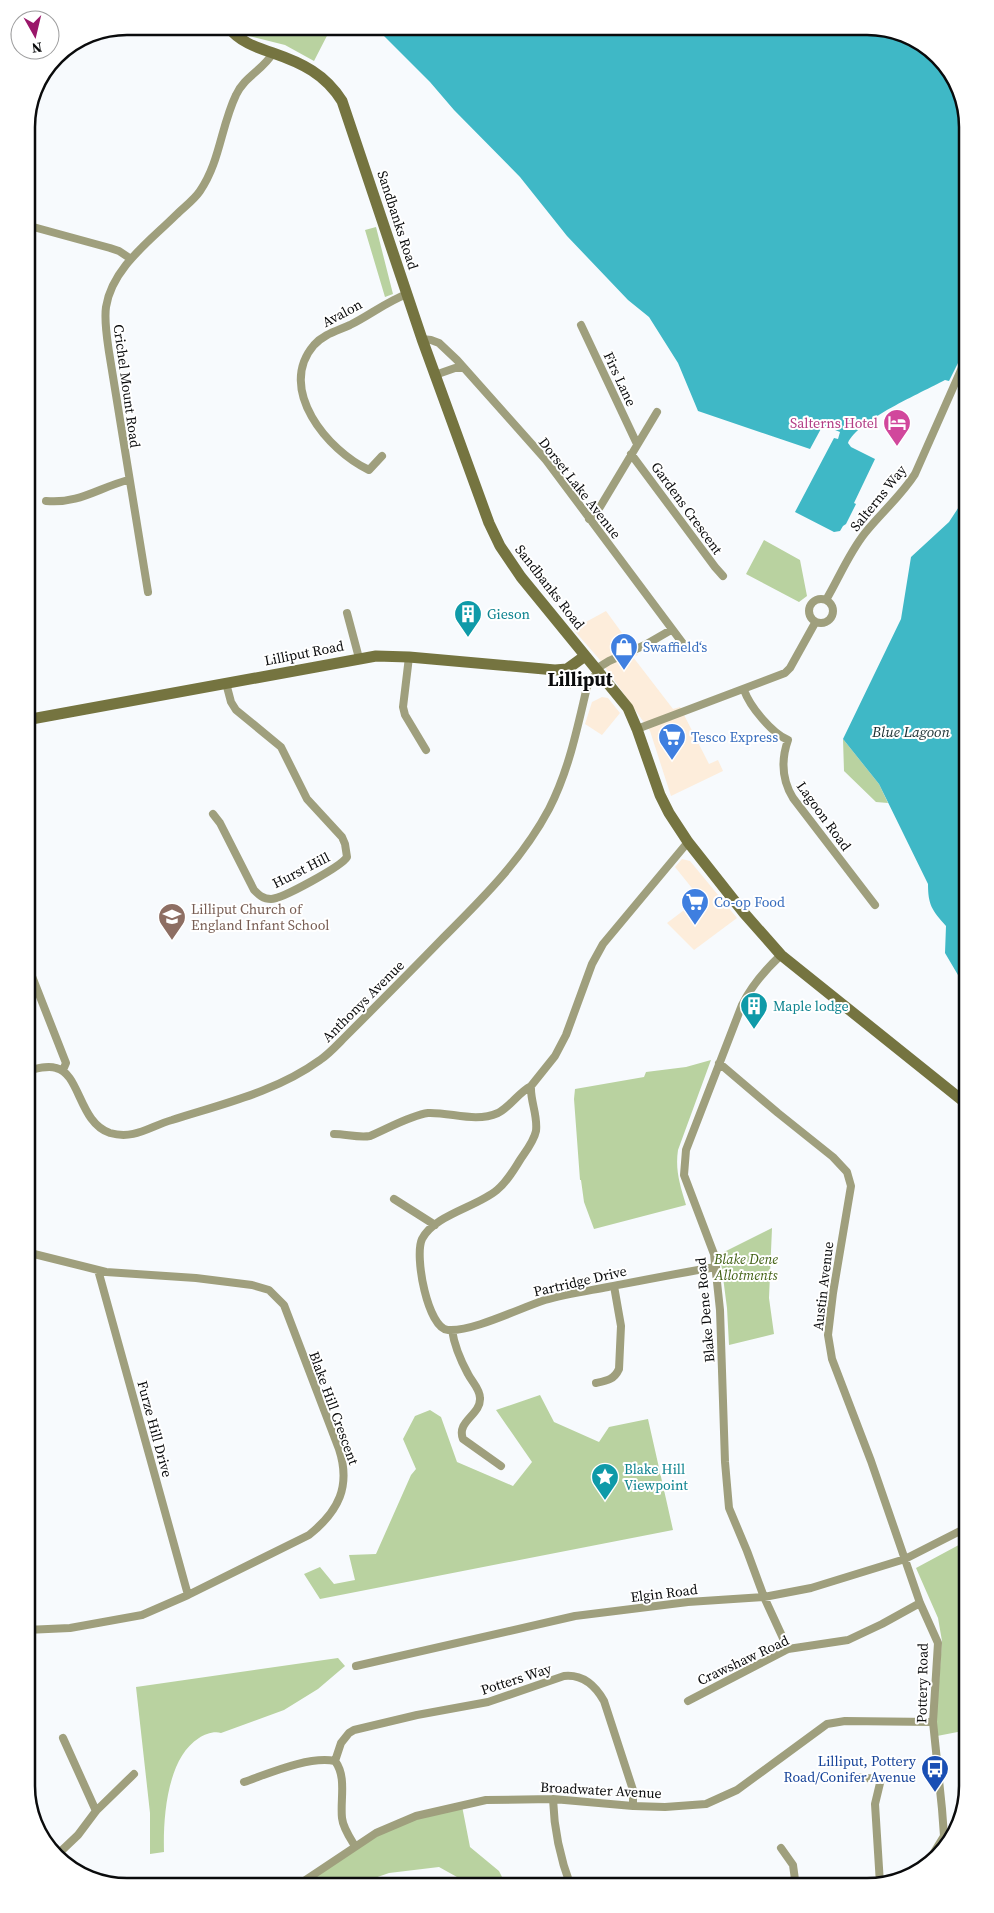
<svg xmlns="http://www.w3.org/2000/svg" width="994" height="1913" font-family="'Source Serif 4',serif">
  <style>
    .commercial { fill: #fdeddb }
    .green { fill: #b9d2a0 }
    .water { fill: #3fb8c6 }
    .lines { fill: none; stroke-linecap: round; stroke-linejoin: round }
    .street { stroke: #9f9f7d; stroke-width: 8 }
    .secondary { stroke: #757440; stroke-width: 11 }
    .labels { text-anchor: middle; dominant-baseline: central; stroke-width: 4; stroke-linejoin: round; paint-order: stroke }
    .street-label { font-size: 14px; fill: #0a0b0c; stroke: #fff }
    .hotel-label { font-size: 14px; fill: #b23c85; stroke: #fff; text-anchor: end }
    .culture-label { font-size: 14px; fill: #0d838f; stroke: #fff; text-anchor: start }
    .shop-label { font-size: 14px; fill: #366cbe; stroke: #fff; text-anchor: start }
    .education-label { font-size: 14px; fill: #785e54; stroke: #fff; text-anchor: start }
    .park-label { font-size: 14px; font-style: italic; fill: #3f5f11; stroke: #fff }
    .transit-label { font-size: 14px; fill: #164399; stroke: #fff; text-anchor: end }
    .water-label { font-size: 15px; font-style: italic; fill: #1a2f32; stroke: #fff }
    .district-label { font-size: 19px; font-weight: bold; fill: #0a0b0c; stroke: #fff }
    .rim { fill: none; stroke: #0a0b0c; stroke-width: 2.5 }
  </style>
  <rect width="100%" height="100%" fill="#f7fafd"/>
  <path class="commercial" d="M606,611L638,655L633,657L673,709L680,707L709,764L718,760L723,771L671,796L650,731L600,660L573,629Z
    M602,697L608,698L620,713L602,735L585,724L592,702Z
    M682,859L690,861L737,918L694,950L667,923L700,898L675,867Z"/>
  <path class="green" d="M237,26H332L314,61L285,45L249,36Z
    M376,227L393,294L385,297L365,230Z
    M764,540L800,560L807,596L799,602L746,574Z
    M843,739L879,784L888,803L876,802L844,771Z
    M711,1060L678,1150C675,1170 680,1185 686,1205L594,1229L584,1202L581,1180H580L574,1099L575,1089L644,1077L646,1072L686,1067Z
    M772,1228L769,1298L774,1334L729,1345L727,1308L720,1254Z
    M540,1395L554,1422L599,1442L609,1427L648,1419L673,1530L320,1599L304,1574L320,1567L334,1584L355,1580L349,1555L376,1554L411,1475L416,1469L403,1439L415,1416L430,1410L441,1417L457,1462L513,1486L532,1462L496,1410Z
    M968,1540V1730L937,1736L936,1722L942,1641L938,1618L916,1568Z
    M338,1658L345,1666L318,1689L284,1710L221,1733C214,1731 205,1734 199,1738C167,1758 163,1817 164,1852L150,1854V1813L136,1687Z
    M462,1806L470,1847L499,1871L507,1887H475L439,1867L389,1873L349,1887H295L355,1846L416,1816Z"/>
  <path class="water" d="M374,26H873L923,43L960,88L968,127V343L949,381L945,380C921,393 858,420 848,443L851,447L875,459L854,503L856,504L846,524L843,526L840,531L834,532L795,512L834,438L838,439L840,432L823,425L810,449L698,411L678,363L649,317L628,300L567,236L520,177L454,110L430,82Z
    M968,493V992L945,953L946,926C932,910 928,905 928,884L879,784L843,739L901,619L911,557L949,522Z"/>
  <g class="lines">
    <path class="street" d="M26,225L110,248L119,251L131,259
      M581,325L637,444
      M422,339L431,340L439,343L457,360L546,460L687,649
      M435,375L455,368H462
      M631,454L715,567L723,576
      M382,456L369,470C328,451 276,389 314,345C324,334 337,331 350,325C370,315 386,302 407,294
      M46,501C79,504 98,488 128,480
      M589,519L600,507L657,412
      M148,592L109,352C107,338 104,321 106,307C112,268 150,241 176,215C184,207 194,200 200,191C220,162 221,126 236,95C244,77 263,70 273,53
      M809 611a12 12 0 1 1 24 0a12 12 0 1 1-24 0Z
      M826,600C839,578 849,553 865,533C881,513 901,496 915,474L968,354
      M347,613L359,658
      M409,657L403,707L405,715L426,750
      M596,669L609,661L645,645L671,630
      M744,690C750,707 772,733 788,740C781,760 782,780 793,798L875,905
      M637,729L785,673L790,668L815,623
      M213,814L220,823L254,890C259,895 263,899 271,899C282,899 342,866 347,857L345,844L342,837L307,799L281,747L236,710L231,702L226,683
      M688,842L603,944L592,964L566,1035L555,1056L531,1086C530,1101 538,1115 536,1131C534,1141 526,1151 520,1160C513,1171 507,1182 497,1190C477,1207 434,1215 422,1239C414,1256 428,1329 448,1330C472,1332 520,1308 545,1300C566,1294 587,1291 608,1287C644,1280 679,1273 716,1267
      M781,955C765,970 752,985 742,1005L686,1150L684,1175L714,1254L720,1310L725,1462L729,1508L747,1551L764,1597L788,1649
      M26,961L66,1063L63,1070
      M719,1063L778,1113L833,1157L847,1172L851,1186L833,1293L828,1335L832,1359L871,1461L920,1603L938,1643L933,1722L942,1809L944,1836L930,1859
      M26,1071C36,1069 47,1065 56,1068C80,1073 79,1123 110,1133C135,1140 150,1126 172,1120C222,1104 276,1092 320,1060C329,1054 337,1045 345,1037C377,1005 409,973 441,940C481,900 522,860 549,809C569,770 577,729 587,687L590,680L598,673
      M334,1134C346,1134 358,1138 370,1136C387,1129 411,1115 428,1113C451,1112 475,1123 498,1113C510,1107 518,1093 531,1086
      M394,1199L435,1225
      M98,1270L188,1595
      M452,1330C454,1344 461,1361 468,1374C472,1382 480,1389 480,1398C481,1415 456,1421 463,1439L501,1466
      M596,1383C606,1381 614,1380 619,1369L621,1326L614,1286
      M26,1610L33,1629
      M26,1630L70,1628L142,1615L188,1595L309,1535C339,1511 351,1486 339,1449L284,1305L269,1290L252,1285L196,1278L106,1272L26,1252
      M356,1666L575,1616L688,1602L764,1597L811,1588L905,1559L968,1527
      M688,1701L788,1649L848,1640L882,1624L920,1603
      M63,1738L96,1811
      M850,1777L881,1779L875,1804L880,1884
      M244,1782C270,1773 308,1756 335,1761
      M553,1799C554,1830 560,1858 571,1887
      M355,1846C350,1838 343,1828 342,1818C340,1799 347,1777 335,1761L341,1743L349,1733L354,1730L417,1715L488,1702L564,1676C583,1674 595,1685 604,1701L633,1790V1806
      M781,1848L793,1865L796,1887
      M58,1854L78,1835L96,1811L134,1774
      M295,1887L376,1833L416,1816L486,1800L553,1799L633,1806L665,1807L706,1804L737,1790L827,1724L845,1721L933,1722"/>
    <path class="secondary" d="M227,26C240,42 255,47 273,53C302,63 325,74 342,101L422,339L489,523L500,546L521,577L628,708L637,729L660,795L669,813L688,842L744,913L781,955L968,1105
      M26,720L376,656L409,657L555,670L567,669L585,656"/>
  </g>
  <defs>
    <symbol id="hotel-pin" viewBox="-11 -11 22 30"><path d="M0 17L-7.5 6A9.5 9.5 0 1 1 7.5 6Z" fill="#d1479c" stroke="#fff"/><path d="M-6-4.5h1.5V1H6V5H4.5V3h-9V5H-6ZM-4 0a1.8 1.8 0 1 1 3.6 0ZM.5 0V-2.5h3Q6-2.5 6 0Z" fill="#fff"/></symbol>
    <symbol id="building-pin" viewBox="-11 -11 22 30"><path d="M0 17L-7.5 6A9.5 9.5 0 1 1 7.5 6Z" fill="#0f9aa8" stroke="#fff"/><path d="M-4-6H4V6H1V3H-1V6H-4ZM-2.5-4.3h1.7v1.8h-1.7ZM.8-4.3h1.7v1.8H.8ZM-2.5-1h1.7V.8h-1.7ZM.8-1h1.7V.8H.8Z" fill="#fff"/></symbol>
    <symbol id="shop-pin" viewBox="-11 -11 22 30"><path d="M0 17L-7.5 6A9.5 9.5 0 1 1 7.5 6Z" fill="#3f7fe0" stroke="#fff"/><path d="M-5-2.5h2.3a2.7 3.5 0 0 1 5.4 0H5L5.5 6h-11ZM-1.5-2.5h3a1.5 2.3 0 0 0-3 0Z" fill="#fff"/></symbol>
    <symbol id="supermarket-pin" viewBox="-11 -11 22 30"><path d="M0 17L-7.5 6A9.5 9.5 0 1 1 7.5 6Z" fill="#3f7fe0" stroke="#fff"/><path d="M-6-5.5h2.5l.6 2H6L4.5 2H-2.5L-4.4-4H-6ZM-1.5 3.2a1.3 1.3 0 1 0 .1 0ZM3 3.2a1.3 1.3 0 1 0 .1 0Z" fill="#fff"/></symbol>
    <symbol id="school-pin" viewBox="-11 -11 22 30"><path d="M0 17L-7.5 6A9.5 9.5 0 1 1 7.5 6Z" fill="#8d6e63" stroke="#fff"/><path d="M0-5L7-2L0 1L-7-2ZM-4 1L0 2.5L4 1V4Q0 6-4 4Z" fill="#fff"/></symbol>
    <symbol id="sight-pin" viewBox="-11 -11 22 30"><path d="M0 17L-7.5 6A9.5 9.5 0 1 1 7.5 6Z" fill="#0f9aa8" stroke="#fff"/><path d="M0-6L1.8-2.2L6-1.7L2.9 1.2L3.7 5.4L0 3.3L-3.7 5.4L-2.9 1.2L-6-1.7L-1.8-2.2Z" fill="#fff"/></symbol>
    <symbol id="bus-pin" viewBox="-11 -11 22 30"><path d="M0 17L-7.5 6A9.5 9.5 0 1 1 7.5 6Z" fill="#1a4fb4" stroke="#fff"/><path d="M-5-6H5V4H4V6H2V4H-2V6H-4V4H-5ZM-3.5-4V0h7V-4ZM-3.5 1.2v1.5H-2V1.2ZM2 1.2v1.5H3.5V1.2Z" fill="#fff"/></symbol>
  </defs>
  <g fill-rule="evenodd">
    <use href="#hotel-pin" x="881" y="407" width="32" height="43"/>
    <use href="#building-pin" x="452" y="598" width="32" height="43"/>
    <use href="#shop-pin" x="608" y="631" width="32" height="43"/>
    <use href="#supermarket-pin" x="656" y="721" width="32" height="43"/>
    <use href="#supermarket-pin" x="679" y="886" width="32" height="43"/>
    <use href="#school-pin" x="156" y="901" width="32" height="43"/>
    <use href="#building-pin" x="738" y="990" width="32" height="43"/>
    <use href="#sight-pin" x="589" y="1461" width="32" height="43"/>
    <use href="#bus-pin" x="919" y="1753" width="32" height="43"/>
  </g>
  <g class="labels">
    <g class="street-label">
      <text transform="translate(398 220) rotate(72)">Sandbanks Road</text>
      <text transform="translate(342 313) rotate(-28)">Avalon</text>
      <text transform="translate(620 379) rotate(65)">Firs Lane</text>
      <text transform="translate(127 386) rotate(82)">Crichel Mount Road</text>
      <text transform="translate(580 488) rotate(52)">Dorset Lake Avenue</text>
      <text transform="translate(878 498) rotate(-51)">Salterns Way</text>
      <text transform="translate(687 508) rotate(54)">Gardens Crescent</text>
      <text transform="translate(550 587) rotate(52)">Sandbanks Road</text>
      <text transform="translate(304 653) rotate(-11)">Lilliput Road</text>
      <text transform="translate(824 816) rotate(54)">Lagoon Road</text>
      <text transform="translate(301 870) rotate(-27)">Hurst Hill</text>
      <text transform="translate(363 1001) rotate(-45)">Anthonys Avenue</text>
      <text transform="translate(580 1281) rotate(-13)">Partridge Drive</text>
      <text transform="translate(823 1286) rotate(-83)">Austin Avenue</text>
      <text transform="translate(705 1310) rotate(-95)">Blake Dene Road</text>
      <text transform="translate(334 1408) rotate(70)">Blake Hill Crescent</text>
      <text transform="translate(155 1429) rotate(75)">Furze Hill Drive</text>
      <text transform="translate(664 1593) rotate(-7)">Elgin Road</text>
      <text transform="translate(743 1660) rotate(-25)">Crawshaw Road</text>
      <text transform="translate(516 1679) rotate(-18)">Potters Way</text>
      <text transform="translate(922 1683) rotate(-89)">Pottery Road</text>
      <text transform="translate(601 1790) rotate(3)">Broadwater Avenue</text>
    </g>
    <g class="hotel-label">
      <text x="878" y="423">Salterns Hotel</text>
    </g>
    <g class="culture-label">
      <text x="487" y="614">Gieson</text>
      <text x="773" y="1006">Maple lodge</text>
      <text x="624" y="1469">Blake Hill<tspan x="624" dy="16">Viewpoint</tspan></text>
    </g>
    <g class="shop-label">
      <text x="643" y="647">Swaffield‘s</text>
      <text x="691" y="737">Tesco Express</text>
      <text x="714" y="902">Co-op Food</text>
    </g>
    <g class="education-label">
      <text x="191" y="909">Lilliput Church of<tspan x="191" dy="16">England Infant School</tspan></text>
    </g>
    <g class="park-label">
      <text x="746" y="1259">Blake Dene<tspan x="746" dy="16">Allotments</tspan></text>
    </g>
    <g class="transit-label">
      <text x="916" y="1761">Lilliput, Pottery<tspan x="916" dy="16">Road/Conifer Avenue</tspan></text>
    </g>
    <g class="water-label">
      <text x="911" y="731">Blue Lagoon</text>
    </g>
    <g class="district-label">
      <text x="580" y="679">Lilliput</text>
    </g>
  </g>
  <path d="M0 0H994V1913H0ZM127 35H867A92 92 0 0 1 959 127V1786A92 92 0 0 1 867 1878H127A92 92 0 0 1 35 1786V127A92 92 0 0 1 127 35Z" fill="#fff" fill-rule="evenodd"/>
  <path class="rim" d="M127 35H867A92 92 0 0 1 959 127V1786A92 92 0 0 1 867 1878H127A92 92 0 0 1 35 1786V127A92 92 0 0 1 127 35Z"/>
  <g transform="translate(35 35) rotate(172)"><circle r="24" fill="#ffffff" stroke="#9d9d9e"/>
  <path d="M0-4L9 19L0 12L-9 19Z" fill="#9a166a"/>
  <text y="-8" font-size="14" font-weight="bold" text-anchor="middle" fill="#0a0b0c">N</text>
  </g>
</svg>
